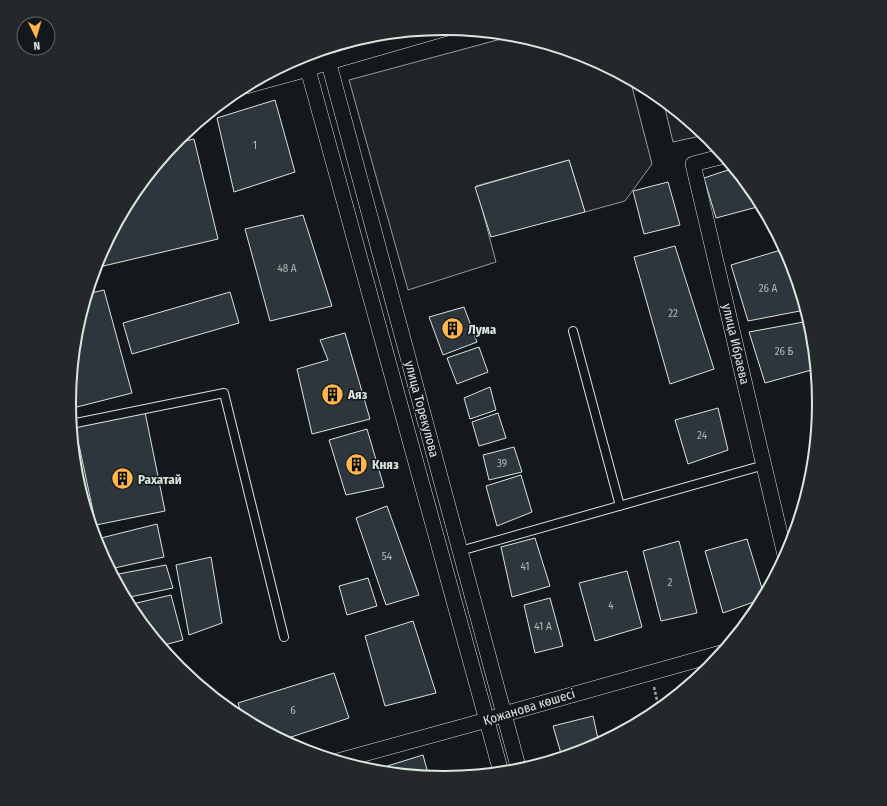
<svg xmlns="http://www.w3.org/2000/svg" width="887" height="806" font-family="'Fira Sans Condensed',sans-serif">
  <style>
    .green { fill: #202428; stroke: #939e99 }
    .building { fill: #2c363c; stroke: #d8e6dc }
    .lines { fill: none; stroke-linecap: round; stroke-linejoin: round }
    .service-casing { stroke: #d8e6dc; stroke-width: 10 }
    .minor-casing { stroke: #d8e6dc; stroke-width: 16 }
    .path { stroke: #9da8a2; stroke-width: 2.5; stroke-dasharray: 3 2; stroke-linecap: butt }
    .service { stroke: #14181c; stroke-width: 8 }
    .minor { stroke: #14181c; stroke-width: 15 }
    .labels { text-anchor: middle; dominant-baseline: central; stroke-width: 3; stroke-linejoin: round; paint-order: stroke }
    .number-label { font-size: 11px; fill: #adbab4 }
    .poi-label { font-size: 13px; font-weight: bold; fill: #d8e6dc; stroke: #14181c; text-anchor: start }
    .street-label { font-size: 13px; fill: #d8e6dc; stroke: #14181c }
    .rim { fill: none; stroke: #d8e6dc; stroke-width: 2 }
  </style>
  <rect width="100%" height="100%" fill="#14181c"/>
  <path class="green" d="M516,35L587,57L630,79L652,164L625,201L585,212L569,160L476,186L496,262L408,290L349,80Z
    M663,100L705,135L673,142Z"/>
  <path class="building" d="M275,100L295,172L234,192L217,118Z
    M194,139L218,239L95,268L97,259L132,194L173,144Z
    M569,160L585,212L491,237L475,187Z
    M734,168L755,195L761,206L716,218L704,178Z
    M668,182L680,225L644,234L633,191Z
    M303,215L332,306L270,321L245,229Z
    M675,246L714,369L670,384L634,257Z
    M784,249L790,260L805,310L748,321L731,265Z
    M104,290L132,393L69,409V403L76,330L87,294Z
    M230,292L239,323L132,354L123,323Z
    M464,307L477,342L443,355L429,317Z
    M809,321L811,330L815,369L765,383L749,332Z
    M345,333L370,419L312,434L297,369L328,360L320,340Z
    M479,347L488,372L457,384L447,358Z
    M490,387L496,410L470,419L464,398Z
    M144,407L165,511L96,525L79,445L73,446L70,421Z
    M718,408L728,450L688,464L675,420Z
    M498,413L506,438L479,446L472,422Z
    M367,429L384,487L346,495L329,440Z
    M514,447L522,472L489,480L483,455Z
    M521,475L532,512L497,526L486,486Z
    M387,506L419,595L386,605L356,518Z
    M157,524L164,557L110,569L97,539Z
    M535,538L550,586L512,597L501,547Z
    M747,539L764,595L762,599L723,613L705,551Z
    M679,541L697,613L661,621L643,551Z
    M211,557L222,623L189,635L176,565Z
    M166,565L173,588L125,598L114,578L113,575Z
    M627,571L642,627L595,641L579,583Z
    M368,578L377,606L347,615L339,586Z
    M171,595L183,640L160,646L132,611L128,605Z
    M550,598L563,646L535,653L524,605Z
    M413,621L436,693L385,706L365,636Z
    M334,673L349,718L282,740L243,719L238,703Z
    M234,706L236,715L227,708Z
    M593,716L599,743L587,750L562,757L553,726Z
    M423,755L429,777L371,771Z"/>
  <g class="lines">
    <defs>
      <path id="service" d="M573,331L620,506
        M71,424L224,393L284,637
        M460,551L764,465"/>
      <path id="minor" d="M325,49L519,770
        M304,55L501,772
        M246,86L308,69L329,62L447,28
        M724,156L693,164L785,555
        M338,761L487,720L504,714L721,653"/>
    </defs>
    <use href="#service" class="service-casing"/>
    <use href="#minor" class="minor-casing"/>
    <path class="path" d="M654,687L659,709"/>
    <use href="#service" class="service"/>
    <use href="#minor" class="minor"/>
  </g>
  <defs>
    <symbol id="building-disc" viewBox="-11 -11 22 22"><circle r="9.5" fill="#ffb74d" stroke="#14181c"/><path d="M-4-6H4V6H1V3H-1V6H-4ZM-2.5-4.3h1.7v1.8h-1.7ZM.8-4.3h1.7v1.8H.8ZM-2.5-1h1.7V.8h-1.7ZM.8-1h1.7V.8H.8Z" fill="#111"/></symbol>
  </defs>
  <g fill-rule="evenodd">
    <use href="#building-disc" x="440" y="316" width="25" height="25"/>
    <use href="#building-disc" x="320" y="382" width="25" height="25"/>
    <use href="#building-disc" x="344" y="452" width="25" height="25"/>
    <use href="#building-disc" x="110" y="466" width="25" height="25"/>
  </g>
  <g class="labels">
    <g class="number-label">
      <text x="255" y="145">1</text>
      <text x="287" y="268">48 А</text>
      <text x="768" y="288">26 А</text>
      <text x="673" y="313">22</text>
      <text x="784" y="351">26 Б</text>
      <text x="702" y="435">24</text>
      <text x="502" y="463">39</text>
      <text x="387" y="556">54</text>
      <text x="525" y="566">41</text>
      <text x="670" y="582">2</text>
      <text x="611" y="605">4</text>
      <text x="543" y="626">41 А</text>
      <text x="293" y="710">6</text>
    </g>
    <g class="poi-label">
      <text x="468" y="329">Лума</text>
      <text x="348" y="394">Аяз</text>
      <text x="372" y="464">Княз</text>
      <text x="138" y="479">Рахатай</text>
    </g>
    <g class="street-label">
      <text transform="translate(736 344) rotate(77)">улица Ибраева</text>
      <text transform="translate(422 409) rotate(75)">улица Торекулова</text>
      <text transform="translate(529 707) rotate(-17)">Қожанова көшесі</text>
    </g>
  </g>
  <path d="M0 0H887V806H0ZM76 403a368 368 0 1 1 736 0a368 368 0 1 1-736 0Z" fill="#24282b" fill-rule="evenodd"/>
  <path class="rim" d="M76 403a368 368 0 1 1 736 0a368 368 0 1 1-736 0Z"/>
  <g transform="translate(36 36) rotate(175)"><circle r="19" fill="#14181c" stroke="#626a69"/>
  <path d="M0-3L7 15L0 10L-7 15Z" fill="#ffb74d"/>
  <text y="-6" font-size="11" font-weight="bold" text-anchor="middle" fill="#d8e6dc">N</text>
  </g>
</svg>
